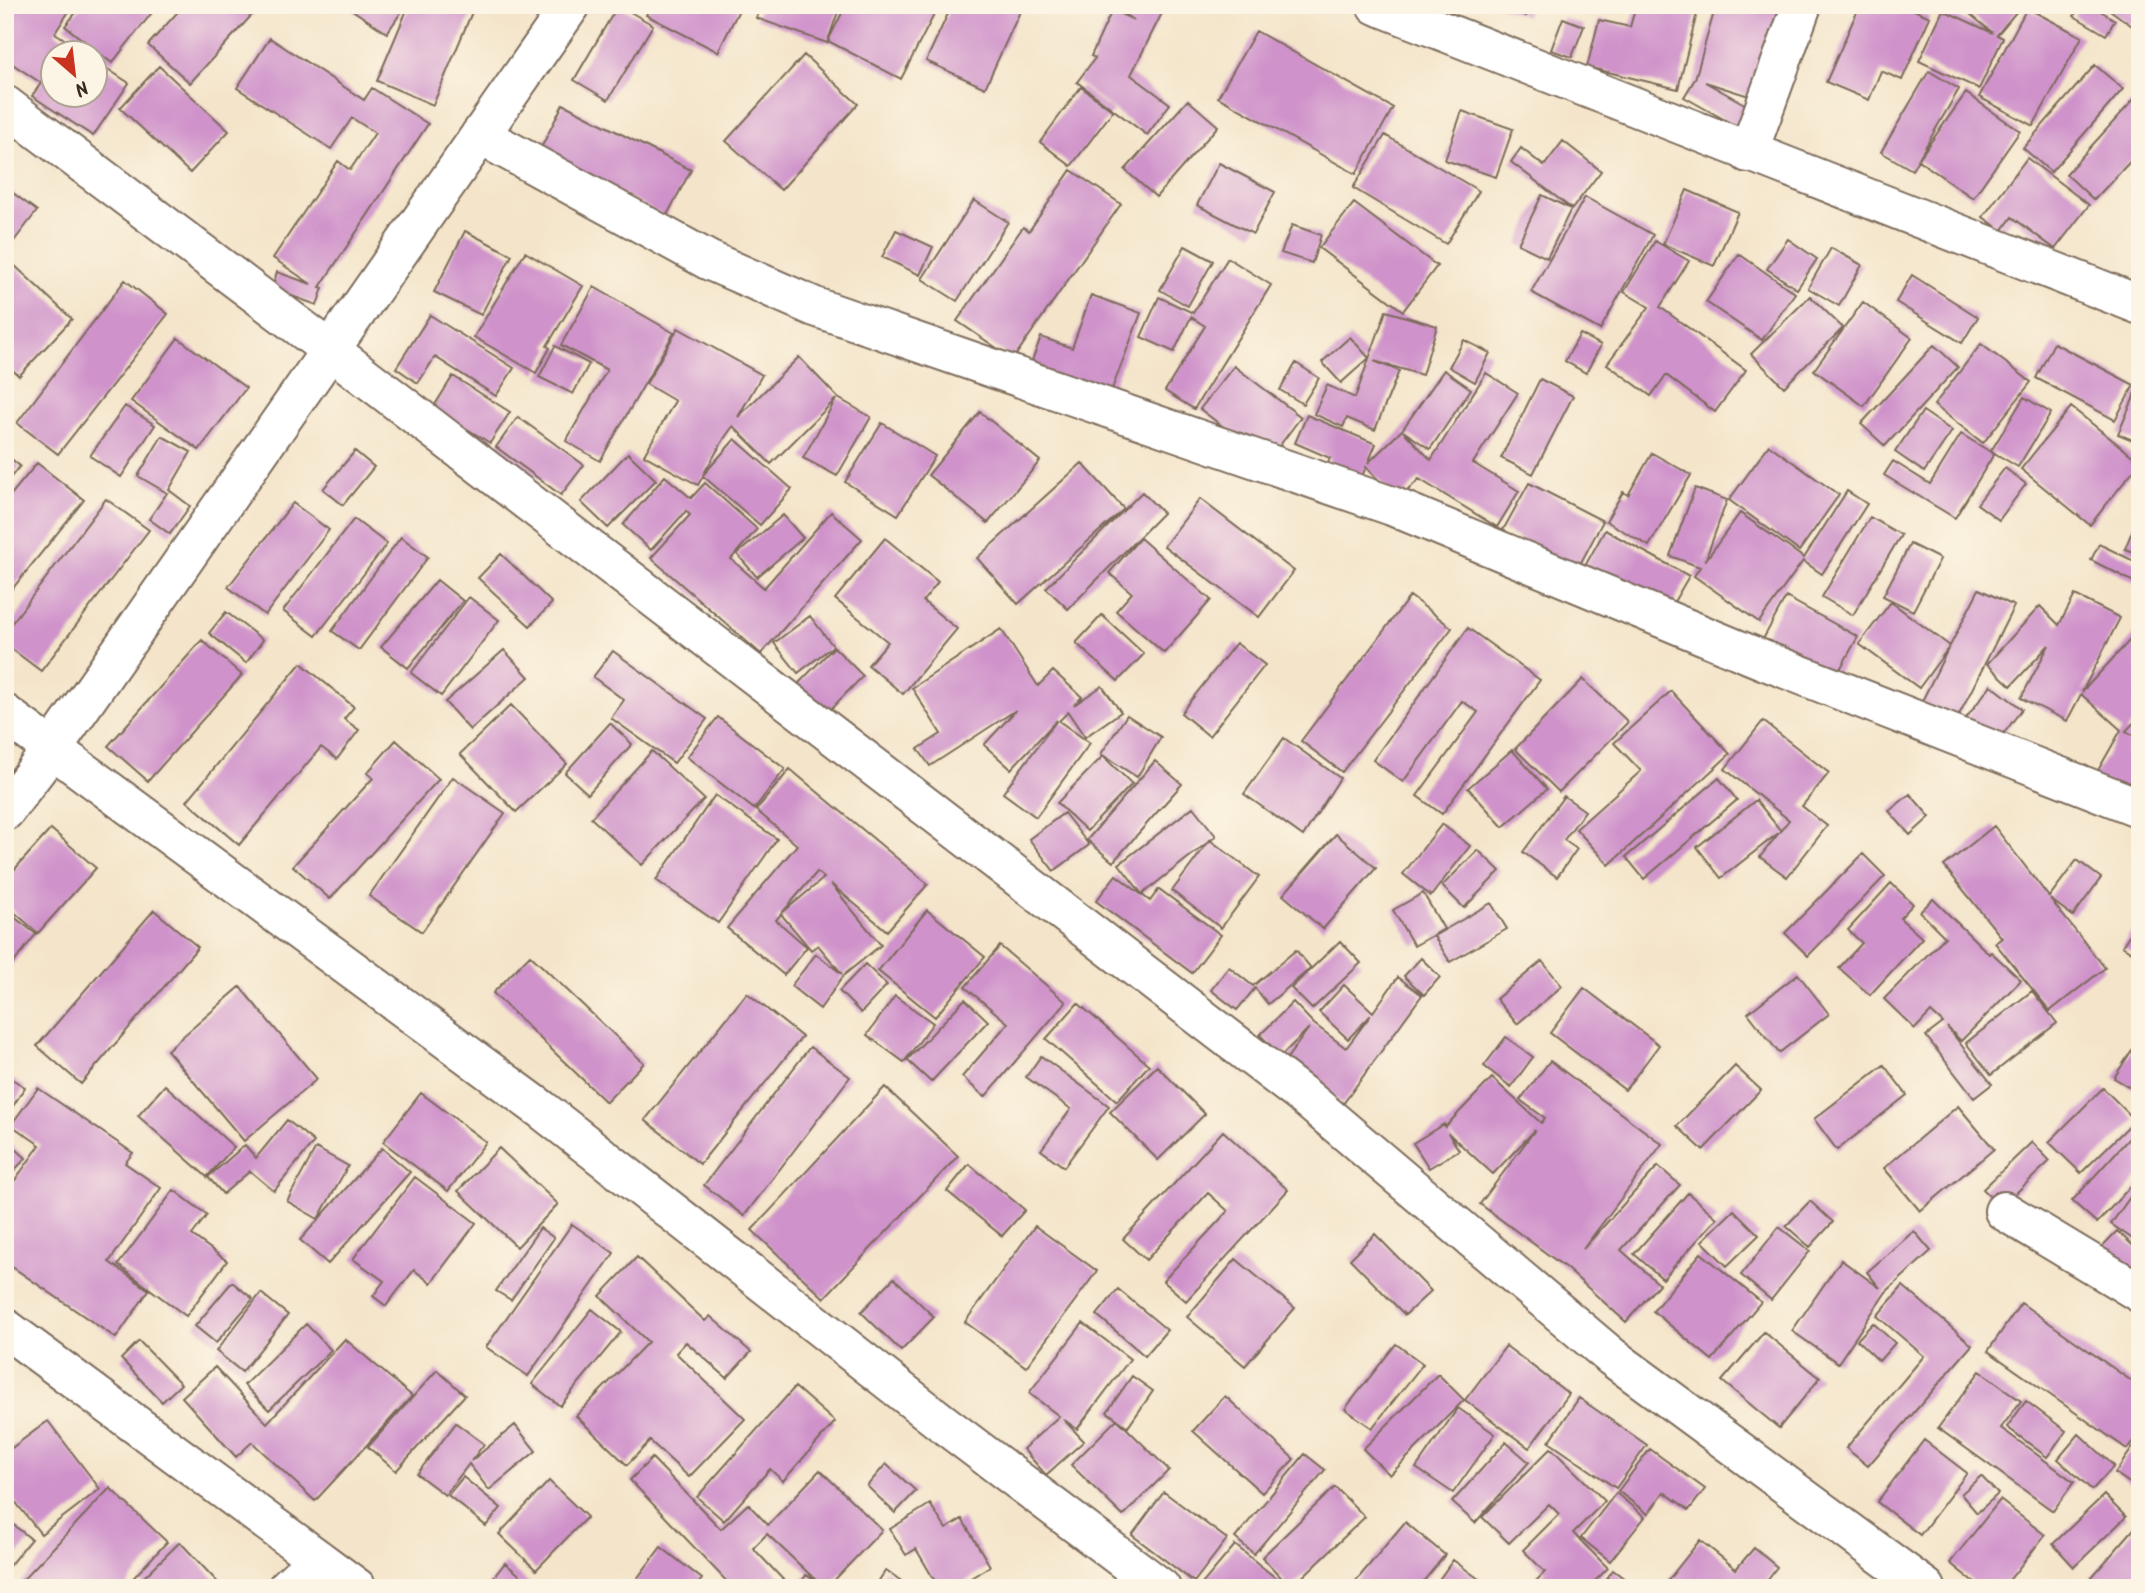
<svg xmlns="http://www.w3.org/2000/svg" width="2145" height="1593" font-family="Kalam,sans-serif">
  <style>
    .building { fill: #cf92ca; fill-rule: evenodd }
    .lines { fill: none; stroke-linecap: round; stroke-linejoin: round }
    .street-casing { stroke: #7c6b5a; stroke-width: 42 }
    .street { stroke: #fff; stroke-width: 38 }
  </style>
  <rect width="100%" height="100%" fill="#fcf5e5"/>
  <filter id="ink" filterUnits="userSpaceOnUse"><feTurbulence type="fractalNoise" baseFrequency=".0143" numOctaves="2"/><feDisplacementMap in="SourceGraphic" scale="14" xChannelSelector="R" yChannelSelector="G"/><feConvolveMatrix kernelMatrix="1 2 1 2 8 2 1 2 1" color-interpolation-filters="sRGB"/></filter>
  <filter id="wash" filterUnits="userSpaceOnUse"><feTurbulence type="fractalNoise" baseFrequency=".00686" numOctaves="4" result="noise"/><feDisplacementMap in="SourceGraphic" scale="28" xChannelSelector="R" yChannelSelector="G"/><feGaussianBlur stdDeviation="1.57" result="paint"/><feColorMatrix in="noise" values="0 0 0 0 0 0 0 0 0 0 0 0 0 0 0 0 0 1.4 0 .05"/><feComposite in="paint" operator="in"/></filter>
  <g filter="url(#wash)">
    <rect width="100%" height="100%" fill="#f4e5ca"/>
    <g id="blocks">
      <path class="building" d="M5,5H73L55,33L84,52H52V94H94V60L129,83L93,136L32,96L41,83L5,59Z
        M82,5H158L112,63L65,26Z
        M184,5H261L190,83L148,45Z
        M345,5H406L387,33Z
        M409,5H475L433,105L377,81Z
        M618,5L653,25L608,100L574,80Z
        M651,5H729L739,10L718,52L646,15Z
        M761,5H828L839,9L827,43L756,18Z
        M846,5H939L901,79L828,41Z
        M952,5H1023L985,88L926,61Z
        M1109,5H1166L1131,75L1170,104L1147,135L1077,82L1095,58L1091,56L1112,10L1134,20Z
        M1495,5H1530L1526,16Z
        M1636,5H1699L1678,89L1587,67L1599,20L1630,27Z
        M1716,5H1780L1752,97L1705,82L1748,106L1736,126L1684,97L1695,79Z
        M1860,5H1903L1930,17L1902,80L1881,71L1869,100L1826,82Z
        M1959,5H2022L1997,35L2003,38L1979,89L1919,61L1943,10L1993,33Z
        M2081,5H2091L2115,20L2106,35L2074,16Z
        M2103,5H2140V16L2132,26Z
        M2027,8L2082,37L2033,126L1979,97Z
        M1563,18L1584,26L1572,57L1551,50Z
        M1256,31L1393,108L1356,174L1218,97Z
        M270,38L364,100L372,88L428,124L320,287L323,288L317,305L272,289L277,272L311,284L273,258L338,161L350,170L375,133L352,118L331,149L237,88Z
        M804,55L858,104L781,190L726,141Z
        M2095,65L2123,89L2051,172L2023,148Z
        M159,66L229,131L190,173L120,108Z
        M1929,71L1959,89L1912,170L1881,152Z
        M1081,87L1113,111L1071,166L1040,142Z
        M1966,93L2020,131L1973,198L1918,160Z
        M2135,98L2140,102V151L2094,200L2066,174Z
        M1188,100L1218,126L1156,197L1125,170Z
        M563,104L691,170L666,217L539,152Z
        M1462,111L1513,129L1496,177L1445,160Z
        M1385,135L1479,191L1446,244L1353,188Z
        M1563,141L1601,171L1572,209L1511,162L1521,148L1544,166Z
        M2027,158L2089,205L2055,249L2012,217L2002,231L1983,217Z
        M1219,163L1275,192L1253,234L1197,205Z
        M1071,170L1121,204L1013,359L957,321L1023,227L1029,231Z
        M5,187L37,211L7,250L5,249Z
        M1687,190L1738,212L1714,266L1663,244Z
        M1542,195L1571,209L1547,258L1518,244Z
        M1585,197L1653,235L1600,330L1531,292Z
        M974,200L1008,222L957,301L922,279Z
        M1354,203L1437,266L1403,311L1319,248Z
        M1292,225L1321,235L1312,263L1281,253Z
        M896,230L933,247L920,275L882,257Z
        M465,231L512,255L481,315L434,292Z
        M1788,239L1817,259L1797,289L1767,269Z
        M1655,241L1689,261L1660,307L1746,370L1715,412L1666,375L1651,396L1607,364L1649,307L1624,292Z
        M1185,246L1213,261L1188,306L1160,290Z
        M1831,248L1862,265L1839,306L1808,288Z
        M525,252L583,286L547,346L550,348L536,373L474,337Z
        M1739,254L1795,293L1762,340L1706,302Z
        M1228,258L1271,285L1194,409L1165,391L1205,326L1191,317L1174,352L1141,337L1159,297L1193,313Z
        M13,264L72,319L19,376L5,363V272Z
        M1912,275L1978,317L1962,343L1896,302Z
        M125,280L168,314L58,454L17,423Z
        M594,287L674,333L600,461L566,441L607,370L561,345Z
        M1091,295L1141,313L1107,402L1027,374L1041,337L1072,348Z
        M1810,296L1843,328L1784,387L1751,354Z
        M1863,302L1912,338L1864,406L1814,370Z
        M1386,311L1437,326L1422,375L1374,361L1399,371L1375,430L1347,418L1343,427L1314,414L1327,385L1355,398Z
        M430,315L514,368L496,396L435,357L418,383L396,368Z
        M678,328L762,375L738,417L799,357L838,398L871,417L837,476L803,458L836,399L771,464L733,426L724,439L703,475L735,439L792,489L760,525L703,476L698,485L644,455L675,401L646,384Z
        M1580,334L1601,345L1586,373L1565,361Z
        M1350,337L1369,358L1341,383L1322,362Z
        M178,338L246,388L199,450L131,401Z
        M1464,340L1490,353L1475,382L1449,367Z
        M2054,343L2134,385L2115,420L2036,378Z
        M1981,344L2031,382L1983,443L1934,405Z
        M1934,345L1958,367L1885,446L1861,424Z
        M555,346L589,364L573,394L539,377Z
        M1296,363L1319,378L1303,404L1280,390Z
        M1234,366L1301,417L1268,461L1200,409Z
        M1444,370L1471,389L1430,449L1403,431L1431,460L1486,373L1518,393L1473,463L1519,491L1497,527L1419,479L1398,500L1366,467L1356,490L1322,476L1330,458L1295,443L1307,415L1376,444L1368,463L1402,430Z
        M453,376L510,412L490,443L433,408Z
        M1540,379L1573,396L1533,474L1501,458Z
        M2140,383V443L2118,434Z
        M2024,397L2051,413L2018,467L1991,451Z
        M125,406L155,425L121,477L90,456Z
        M2071,407L2140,462L2090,525L2021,469Z
        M1923,411L1952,431L1924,472L1895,452Z
        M980,412L1040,461L988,523L928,475Z
        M518,417L584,465L561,495L496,447Z
        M882,423L935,456L898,515L845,482Z
        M1961,434L1994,454L1955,518L1884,475L1893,461L1930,484Z
        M162,436L191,452L169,490L190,506L170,534L149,519L167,493L138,476Z
        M1769,445L1839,495L1799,551L1729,500Z
        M355,451L374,467L343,505L323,489Z
        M628,453L656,480L608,528L581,502Z
        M1652,453L1691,475L1649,546L1606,521L1623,492L1628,495Z
        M5,454L20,466L5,484Z
        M37,463L84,500L5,598V502Z
        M1082,463L1124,509L1018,604L977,558Z
        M2005,468L2026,484L1999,520L1977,504Z
        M665,476L691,498L705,483L757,529L731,559L764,588L831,512L862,539L761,654L651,558L690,515L686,511L651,550L623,525Z
        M1529,483L1603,521L1577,570L1503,530Z
        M1695,488L1727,500L1705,561L1740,513L1804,558L1847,491L1867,504L1822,574L1803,561L1759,622L1694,576L1700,567L1670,556Z
        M1142,492L1163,513L1068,609L1046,588Z
        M106,499L149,530L41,671L5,644V632Z
        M1200,499L1294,571L1259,617L1164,546Z
        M293,503L329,530L265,615L228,587Z
        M2140,511V554L2125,549Z
        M783,515L803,538L757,577L737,554Z
        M1870,517L1901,535L1853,615L1822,597Z
        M354,519L387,544L316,636L283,611Z
        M1605,530L1689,576L1664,619L1581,573Z
        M401,537L428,557L359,650L332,631Z
        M885,538L938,582L923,601L957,629L903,694L868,665L888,642L835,599Z
        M1140,538L1211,600L1164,653L1116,611L1132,593L1109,573Z
        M1910,544L1940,559L1913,611L1883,596Z
        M2099,544L2140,564L2134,582L2091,560Z
        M501,554L552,603L530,626L478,578Z
        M437,580L463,601L408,668L381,647Z
        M1979,589L2014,606L1955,723L1920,705L1949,647L1919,688L1859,644L1891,602L1950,646Z
        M2075,595L2120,618L2082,692L2140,629V716L2126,731L2140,739V808L2092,781L2121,730L2081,694L2067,721L2021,698L2049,645L2011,686L1987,664L2040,606L2059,625Z
        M1410,596L1452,628L1342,772L1301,741Z
        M469,597L499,620L441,696L411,673Z
        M1786,597L1858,637L1834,680L1762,641Z
        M226,612L263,640L246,663L209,633Z
        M1102,615L1144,654L1118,681L1076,643Z
        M810,616L833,646L798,673L774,643Z
        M1468,628L1540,680L1442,814L1417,796L1478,712L1462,701L1403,782L1373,760Z
        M1001,629L1038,686L1053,671L1082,697L1074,705L1102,686L1121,712L1085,737L1068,712L1059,721L1090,743L1036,817L1003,793L1057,720L1011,769L984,745L1016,710L930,766L918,749L941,734L912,688Z
        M202,640L242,675L148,781L108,746Z
        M1236,643L1265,665L1209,736L1181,713Z
        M834,647L863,676L826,714L796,686Z
        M504,650L529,677L470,730L445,702Z
        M613,651L707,719L674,763L611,718L624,700L593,677Z
        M301,663L354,707L344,719L359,730L337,759L321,747L239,845L187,801Z
        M1583,679L1628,722L1559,792L1515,749Z
        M1991,685L2022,709L1990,752L1958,729Z
        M1671,691L1730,754L1609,865L1576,829L1641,771L1614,743Z
        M511,705L567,764L516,812L460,754Z
        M1127,715L1161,737L1137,777L1101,754Z
        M718,717L785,769L754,809L687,757Z
        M1763,721L1829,773L1802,806L1827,826L1787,877L1760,857L1789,820L1725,769Z
        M610,723L632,744L588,794L565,773Z
        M1284,738L1340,778L1303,836L1244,794Z
        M396,740L439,779L330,899L293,866L373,778L367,773Z
        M1512,750L1547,789L1503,827L1468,788Z
        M652,751L704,799L642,865L591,818Z
        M1103,756L1132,784L1087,831L1057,803Z
        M1155,761L1182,784L1113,862L1087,840Z
        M790,769L928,884L887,931L831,884L881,945L844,975L820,1009L791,986L816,954L842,974L818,945L811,950L781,914L776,920L807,947L784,975L727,928L797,845L756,810ZM817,872L824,878L782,913Z
        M453,777L505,813L422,932L369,896Z
        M1719,778L1737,800L1644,879L1626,857Z
        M1910,794L1930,817L1910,835L1889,811Z
        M715,795L777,839L718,923L656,880Z
        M1564,796L1585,811L1564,840L1577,849L1557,877L1523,852Z
        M1756,800L1781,831L1721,878L1697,847Z
        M1193,807L1216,836L1142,894L1119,864Z
        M1064,813L1089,845L1054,871L1029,839Z
        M1442,824L1470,846L1431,896L1403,874Z
        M1994,826L2049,897L2077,860L2101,878L2073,916L2050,899L2105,968L2050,1011L1995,943L2002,938L1944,866Z
        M51,829L96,868L38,933L5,904V880Z
        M1336,834L1376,868L1323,929L1283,895Z
        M1210,840L1259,877L1221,928L1172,891Z
        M1478,850L1500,871L1464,908L1442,886Z
        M1863,854L1885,876L1808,956L1785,933Z
        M1116,875L1150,901L1159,889L1221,935L1192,973L1096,901Z
        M1891,883L1913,904L1900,918L1922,938L1870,995L1839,968L1862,943L1848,930Z
        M1423,893L1444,929L1414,946L1393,910Z
        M1933,899L1989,954L1991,952L2021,980L1961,1041L1947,1027L1992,1084L1974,1098L1926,1036L1943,1023L1931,1012L1915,1029L1884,999L1945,937L1920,912Z
        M1491,903L1507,929L1450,962L1434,936Z
        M5,910L36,934L5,974Z
        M154,910L198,947L81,1084L37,1046Z
        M927,910L985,957L935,1017L878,971Z
        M2140,919V957L2122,946Z
        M1340,941L1361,963L1312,1009L1291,988Z
        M1000,946L1066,1002L985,1097L962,1077L1008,1023L965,987Z
        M1296,950L1311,968L1268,1004L1255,988L1237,1010L1211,990L1229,967L1253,986Z
        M530,955L644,1063L606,1102L493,993Z
        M1421,958L1440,977L1424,995L1404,976Z
        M1542,961L1562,986L1517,1024L1496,999Z
        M865,964L887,985L861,1013L839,991Z
        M1798,974L1829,1014L1779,1053L1748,1013Z
        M1398,977L1422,995L1343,1104L1285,1061L1309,1028L1281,1056L1260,1035L1293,1002L1314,1024L1346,1048L1371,1015L1348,1039L1319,1012L1344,985L1373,1012Z
        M240,987L317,1079L244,1141L167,1050Z
        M1584,988L1659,1045L1625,1090L1550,1033Z
        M2032,991L2057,1023L1991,1075L1966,1043Z
        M747,993L802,1037L700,1164L645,1120Z
        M895,996L933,1023L904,1062L867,1035Z
        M965,999L988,1021L931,1082L907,1060Z
        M1078,1003L1149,1065L1117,1101L1046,1039Z
        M1506,1037L1533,1057L1511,1087L1484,1066Z
        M2135,1045L2140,1048V1093L2114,1078Z
        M810,1047L850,1077L744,1216L704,1185Z
        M1041,1056L1109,1106L1064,1167L1041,1150L1071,1109L1026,1077Z
        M1550,1061L1662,1144L1583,1249L1658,1166L1680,1185L1621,1250L1659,1284L1626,1322L1566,1268L1480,1204L1535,1130L1493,1174L1448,1133L1459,1150L1429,1168L1413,1143L1444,1124L1445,1127L1492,1078L1541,1123L1545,1118L1520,1100Z
        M1884,1065L1907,1095L1837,1150L1814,1119Z
        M1157,1066L1205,1114L1158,1160L1110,1112Z
        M1735,1066L1761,1090L1703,1150L1677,1126Z
        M5,1075L25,1087L5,1119Z
        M165,1085L234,1147L207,1177L138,1116Z
        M885,1087L958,1156L824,1298L752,1230Z
        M38,1088L133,1153L125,1163L161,1188L109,1262L149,1290L116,1338L5,1262V1194L40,1145L11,1125Z
        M2103,1088L2135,1120L2081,1173L2049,1142Z
        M421,1093L486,1142L448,1191L383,1142Z
        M1958,1106L1994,1149L1920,1211L1884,1168Z
        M287,1120L314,1142L274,1191L250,1171L223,1194L208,1177L245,1145L256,1158Z
        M2140,1126V1176L2097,1223L2072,1201Z
        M1223,1131L1288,1190L1186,1301L1163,1281L1228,1211L1208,1193L1146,1260L1123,1239Z
        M5,1139L26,1158L5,1180Z
        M2032,1142L2050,1161L2001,1207L1983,1189Z
        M316,1148L348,1166L318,1219L287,1201Z
        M382,1148L410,1172L328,1264L300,1240Z
        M499,1148L558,1204L517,1247L458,1191Z
        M969,1164L1025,1210L1002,1236L947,1191Z
        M415,1177L476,1223L431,1283L414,1270L386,1306L373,1296L384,1281L353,1259Z
        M2140,1183V1244L2111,1224Z
        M174,1190L207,1215L192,1235L227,1261L186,1316L118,1265Z
        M1688,1193L1717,1218L1663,1279L1634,1254Z
        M1810,1201L1833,1222L1810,1247L1786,1226Z
        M1734,1210L1759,1235L1727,1266L1702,1241Z
        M572,1224L614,1253L528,1376L486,1347Z
        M1035,1226L1097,1271L1026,1367L965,1322Z
        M1779,1227L1810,1251L1771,1300L1741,1275Z
        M540,1228L554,1238L511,1300L496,1291Z
        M1914,1231L1931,1251L1886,1292L1838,1363L1792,1331L1841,1260L1880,1288L1867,1272Z
        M2117,1231L2140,1252V1306L2089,1260Z
        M1375,1234L1431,1291L1405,1315L1350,1259Z
        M1701,1253L1761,1302L1712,1360L1653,1311Z
        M637,1257L705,1321L710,1316L751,1352L727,1378L686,1342L676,1353L745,1419L689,1477L650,1441L627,1465L576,1416L648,1342L600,1296Z
        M1236,1259L1295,1308L1245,1366L1187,1317Z
        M894,1278L934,1317L901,1351L861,1312Z
        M232,1282L253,1299L216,1343L195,1326Z
        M1903,1286L1972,1345L1868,1466L1846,1448L1924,1356L1877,1316Z
        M1118,1289L1167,1330L1145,1356L1097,1315Z
        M261,1293L288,1315L242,1372L216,1351Z
        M2021,1303L2140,1387V1431L2127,1449L1988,1351Z
        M592,1309L621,1332L560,1406L532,1384Z
        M1083,1323L1130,1359L1077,1429L1063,1419L1084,1441L1046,1475L1023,1449L1059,1416L1029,1393Z
        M1873,1323L1895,1343L1879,1361L1857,1340Z
        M306,1324L331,1350L269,1410L244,1385Z
        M1764,1332L1820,1378L1779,1428L1722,1381Z
        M345,1339L412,1396L315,1501L252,1442L236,1457L182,1397L215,1367L267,1423Z
        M139,1341L181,1384L162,1402L121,1359Z
        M1396,1344L1423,1364L1372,1428L1345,1409Z
        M1506,1346L1569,1394L1529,1448L1465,1400Z
        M437,1370L465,1395L396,1471L368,1447Z
        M1980,1371L2021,1401L2001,1428L2074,1482L2053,1511L1938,1428Z
        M1438,1374L1464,1400L1390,1475L1363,1449Z
        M1132,1376L1153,1391L1128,1427L1117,1419L1169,1470L1123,1516L1071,1465L1117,1419L1107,1412Z
        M795,1387L835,1422L783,1481L770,1469L724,1521L697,1497Z
        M1225,1396L1294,1459L1262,1493L1193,1431Z
        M1579,1398L1647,1445L1616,1488L1549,1442Z
        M2026,1401L2066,1431L2047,1457L2007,1427Z
        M1458,1408L1495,1434L1453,1493L1416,1468Z
        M48,1421L100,1489L41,1534L5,1489V1453Z
        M456,1423L484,1444L471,1461L515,1425L536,1451L489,1490L469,1464L445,1495L417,1474Z
        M2079,1434L2114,1466L2092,1490L2058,1459Z
        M2140,1437V1490L2115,1473Z
        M1924,1440L1967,1473L1920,1535L1877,1502Z
        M1506,1442L1529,1462L1475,1523L1452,1502Z
        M1551,1448L1605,1501L1573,1533L1608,1568L1588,1588H1537L1533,1584L1545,1572L1523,1550L1559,1514L1549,1504L1509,1543L1482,1517Z
        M1650,1449L1705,1489L1689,1510L1664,1492L1648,1514L1618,1491Z
        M1305,1454L1325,1470L1254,1554L1235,1538Z
        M652,1458L721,1529L748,1504L768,1525L820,1470L882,1530L827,1588H798L806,1575L822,1586L767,1534L753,1548L791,1588H733L630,1480Z
        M886,1464L916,1491L895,1513L867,1486Z
        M1981,1476L1998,1494L1977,1513L1961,1494Z
        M463,1477L501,1508L486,1526L448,1495Z
        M549,1481L587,1517L536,1570L499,1534Z
        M1335,1487L1365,1517L1291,1588L1262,1557Z
        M110,1488L167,1542L124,1588H15Z
        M1164,1492L1227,1539L1194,1582L1132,1535Z
        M1616,1493L1645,1517L1610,1561L1581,1538Z
        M2104,1495L2126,1517L2074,1567L2053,1544Z
        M2000,1500L2045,1535L2003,1588H1981L1950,1563Z
        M930,1504L946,1529L962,1519L990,1566L955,1588H939L916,1549L906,1555L890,1529Z
        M5,1518L31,1539L5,1571Z
        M1405,1522L1445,1555L1418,1588H1350Z
        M2140,1522V1574L2128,1588H2102L2091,1578Z
        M1700,1540L1736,1569L1754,1548L1777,1567L1761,1588H1662Z
        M180,1542L223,1588H147L140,1581Z
        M1235,1545L1288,1588H1207L1202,1584Z
        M661,1547L702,1579L695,1588H630Z
        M1453,1560L1491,1588H1433Z
        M505,1563L535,1588H485Z
        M886,1570L911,1588H874Z
        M1613,1570L1637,1588H1600Z"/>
    </g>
  </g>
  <g filter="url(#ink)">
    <use href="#blocks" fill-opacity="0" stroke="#7c6b5a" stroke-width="2"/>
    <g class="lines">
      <defs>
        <path id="street" d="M1376,5L2140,305
          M5,105L329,349L1306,1098L1612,1357L1926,1588
          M480,135L708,260L815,307L1392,506L1763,660L2140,808
          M1748,153L1802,5
          M5,714L541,1109L941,1422L1161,1588
          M5,811L52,749L571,5
          M2004,1211L2140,1293
          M5,1328L357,1588
          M287,1588L318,1559"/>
      </defs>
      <use href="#street" class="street-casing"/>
      <use href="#street" class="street"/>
    </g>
  </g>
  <rect width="2145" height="1593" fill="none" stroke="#fcf5e5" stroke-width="28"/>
  <g transform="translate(74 74) rotate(152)"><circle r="33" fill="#fcf5e5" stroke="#afa495" stroke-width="2"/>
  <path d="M0-5L12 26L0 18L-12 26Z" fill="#c8321e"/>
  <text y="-10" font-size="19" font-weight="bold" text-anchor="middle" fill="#3b2a1e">N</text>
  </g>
</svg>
